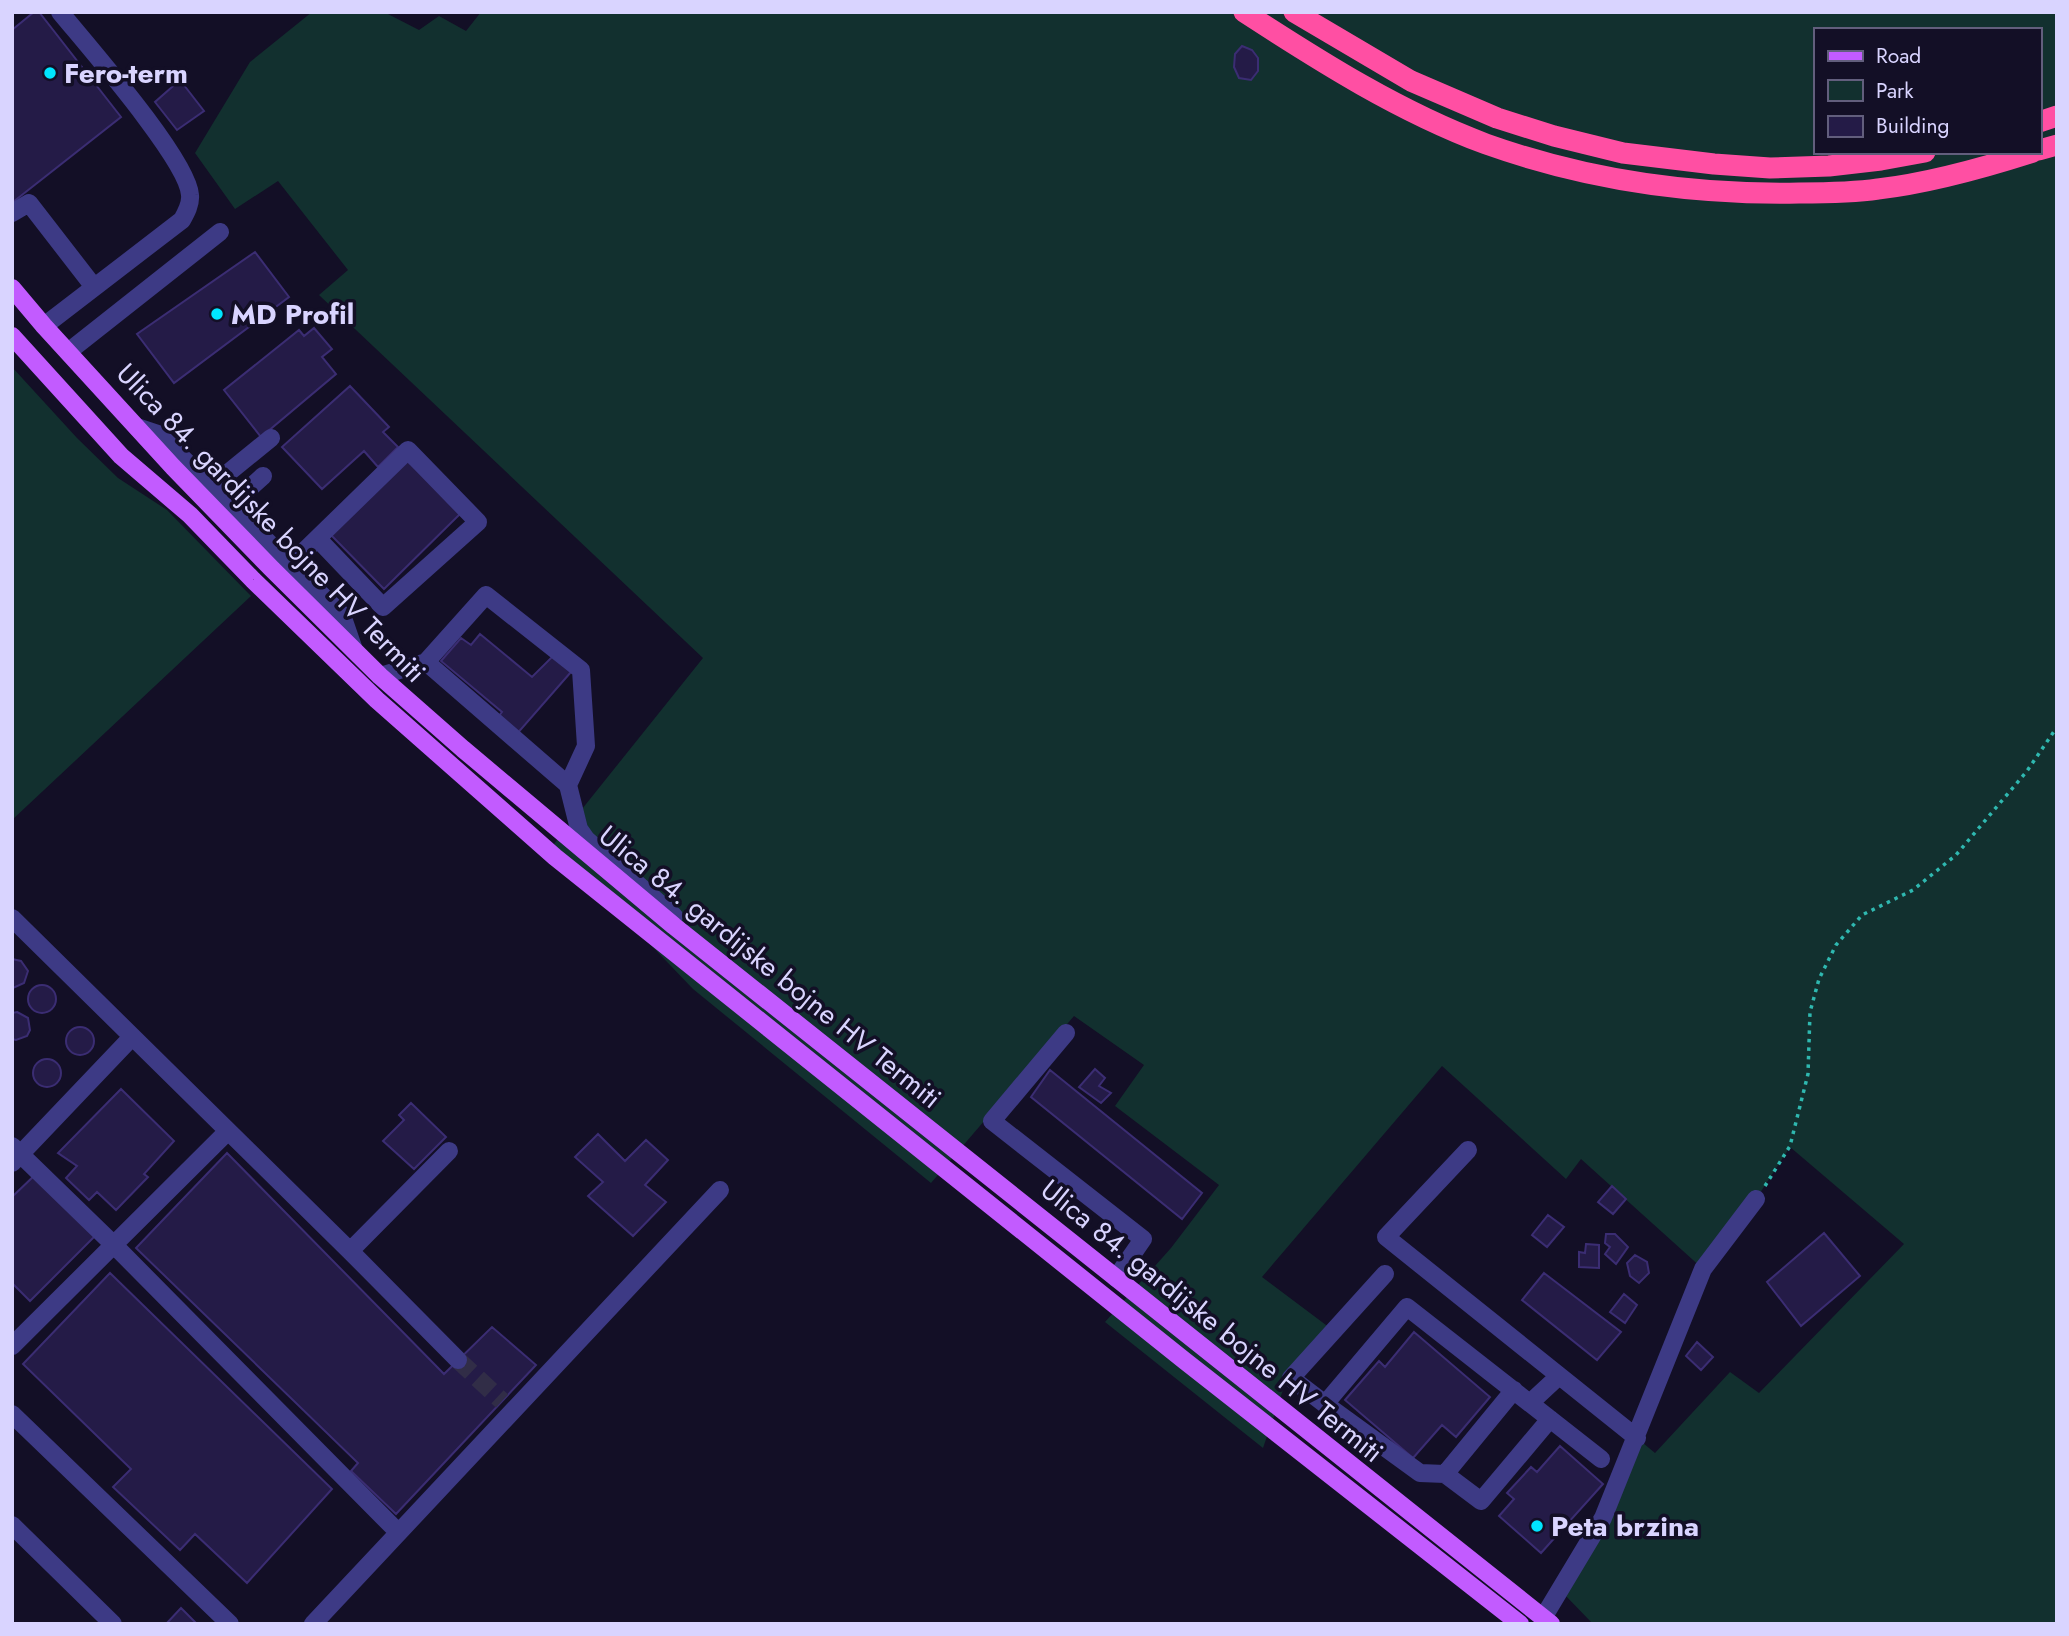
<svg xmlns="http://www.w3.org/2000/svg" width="2069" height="1636" font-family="Jost,sans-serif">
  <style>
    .green { fill: #12302f; fill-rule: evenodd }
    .building { fill: #241b47; stroke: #3b2d73; stroke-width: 2 }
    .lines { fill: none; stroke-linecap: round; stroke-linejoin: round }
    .minor-tunnel { stroke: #312d47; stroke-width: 18; stroke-dasharray: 18 9; stroke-linecap: butt }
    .path { stroke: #2fb8b0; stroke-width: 3.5; stroke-dasharray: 3.5 5; stroke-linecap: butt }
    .minor { stroke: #3d3a85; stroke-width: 18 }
    .major { stroke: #c25bff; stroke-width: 18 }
    .highway { stroke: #ff4fa3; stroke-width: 21 }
    .poi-dot { fill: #00e5ff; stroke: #130f26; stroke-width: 2.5 }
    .labels { text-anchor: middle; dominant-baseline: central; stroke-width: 7; stroke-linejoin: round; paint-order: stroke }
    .poi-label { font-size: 28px; font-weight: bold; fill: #d9d4ff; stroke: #130f26; text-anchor: start }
    .street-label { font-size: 28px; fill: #d9d4ff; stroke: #130f26 }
  </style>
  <rect width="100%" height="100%" fill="#130f26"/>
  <path class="green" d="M312,12H384L419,30L439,16L466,31L481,12H2057V1624H1593L1564,1594L1637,1438L1655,1453L1730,1372L1759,1393L1904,1244L1790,1147L1756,1199L1703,1269L1581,1159L1566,1179L1442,1066L1262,1277L1330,1328L1284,1387L1263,1448L1105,1322L1171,1248L1219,1185L1115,1106L1144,1065L1074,1016L931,1183L693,989L554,844L703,658L319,295L348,270L278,181L235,209L195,153L250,62ZM1815,30H2039V152H1815Z
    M12,367L77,438L118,478L167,510L251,596L12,820Z"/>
  <path class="building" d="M34,12H39L121,117L13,202L12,30Z
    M1242,46L1252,50L1258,58V71L1251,80L1239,78L1234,67L1235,54Z
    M180,80L204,111L177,130L155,102Z
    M255,252L289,297L174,383L137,334Z
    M314,328L332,349L322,357L336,374L261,437L224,390L299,330L304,336Z
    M350,386L389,427L383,432L398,447L378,467L364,451L322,489L282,447Z
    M404,458L462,512L384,589L329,533Z
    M480,634L532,677L553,656L571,672L516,735L495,721L502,712L441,661L461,638L471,645Z
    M12,959L21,961L28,971L24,983L13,988Z
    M28 999a14 14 0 1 1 28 0a14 14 0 1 1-28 0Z
    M17,1012L28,1018L30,1030L27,1036L16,1040L12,1039V1013Z
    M66 1041a14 14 0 1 1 28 0a14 14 0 1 1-28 0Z
    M33 1073a14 14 0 1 1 28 0a14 14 0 1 1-28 0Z
    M1095,1069L1105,1078L1099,1086L1111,1093L1101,1103L1079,1087Z
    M1050,1070L1202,1193L1182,1219L1031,1097Z
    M121,1089L174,1141L144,1174L148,1177L116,1210L97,1192L89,1200L66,1178L77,1166L58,1153Z
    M411,1103L446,1137L414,1169L383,1141L404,1120L399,1115Z
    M598,1134L625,1161L646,1140L668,1160L645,1185L666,1202L633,1236L588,1196L603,1182L575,1157Z
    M227,1153L444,1374L492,1327L536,1365L396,1514L351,1471L358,1463L136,1248Z
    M36,1174L97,1234L30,1301L12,1283V1197Z
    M1612,1186L1626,1199L1613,1214L1598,1202Z
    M1548,1215L1564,1227L1547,1247L1532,1235Z
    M1824,1233L1860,1276L1801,1326L1767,1282Z
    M1606,1234H1615L1628,1247L1616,1264L1605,1254L1610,1247L1605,1243Z
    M1586,1244L1599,1245V1268L1579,1267V1252L1585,1253Z
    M1635,1255L1647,1262L1649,1273L1639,1283L1630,1276L1627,1263Z
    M110,1273L332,1489L247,1583L195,1534L180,1550L113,1487L131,1469L23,1364Z
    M1544,1273L1621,1332L1597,1360L1522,1300Z
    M1624,1294L1637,1305L1625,1323L1610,1312Z
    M1414,1332L1490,1397L1456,1437L1442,1425L1413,1458L1345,1400L1379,1361L1385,1367Z
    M1697,1342L1713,1357L1701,1370L1686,1356Z
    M1560,1446L1603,1484L1541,1553L1499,1516L1514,1499L1507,1493L1531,1467L1537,1472Z
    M181,1608L197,1624H166Z"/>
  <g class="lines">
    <path class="minor-tunnel" d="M458,1360L502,1401"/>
    <path class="path" d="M1765,1186L1790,1146L1808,1074L1810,1012L1819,979L1836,945L1862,915L1913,890L1956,855L2027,771L2057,727"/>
    <path class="minor" d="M12,213L29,203L94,287
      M44,326L182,220C186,213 191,204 190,195C188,160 87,45 60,12
      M68,352L220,232
      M137,427L158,434L342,615L354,650
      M212,486L271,438
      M231,505L263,476
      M291,564L408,450L478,522L383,607L318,539
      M426,662L486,595L581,670L586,746L568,785
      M380,676L426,662L568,785L579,829L586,839L674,916
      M12,918L350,1251L458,1360
      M1066,1033L992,1121L1143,1239L1116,1278
      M12,1146L114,1245L398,1532
      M1468,1150L1386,1237L1637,1438
      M12,1163L132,1037
      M350,1251L449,1151
      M12,1346L228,1131
      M1514,1390L1445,1474L1481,1501L1550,1419
      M1530,1403L1559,1376
      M1325,1404L1291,1378L1385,1274
      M12,1414L230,1624
      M1445,1474L1420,1473L1325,1404L1407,1307L1601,1459
      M12,1525L113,1624
      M1543,1618L1603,1518L1703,1269L1756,1199
      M313,1624L720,1190"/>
    <path class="major" d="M12,288L44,326L173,467L271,568L380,676L463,749L674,926L1551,1624
      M12,336L121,456L190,515L253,580L377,700L555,857L1185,1361L1520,1624"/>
    <path class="highway" d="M1244,12C1321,62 1400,112 1486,144C1587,180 1692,195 1799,193C1825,193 1852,193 1878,189C1930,183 1983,168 2033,152
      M1294,12L1411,81L1497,118L1554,136L1623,153L1714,164L1770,168L1829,166L1881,160L1925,152
      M2039,122L2057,116
      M2039,150L2057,145"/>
  </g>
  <g class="poi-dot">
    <circle cx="50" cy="73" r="7"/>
    <circle cx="217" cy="314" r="7"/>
    <circle cx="1537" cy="1526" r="7"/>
  </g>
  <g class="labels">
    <g class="poi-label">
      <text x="64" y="73">Fero-term</text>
      <text x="231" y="314">MD Profil</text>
      <text x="1551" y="1526">Peta brzina</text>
    </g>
    <g class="street-label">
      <text transform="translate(271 523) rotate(46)">Ulica 84. gardijske bojne HV Termiti</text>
      <text transform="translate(770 967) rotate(39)">Ulica 84. gardijske bojne HV Termiti</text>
      <text transform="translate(1212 1321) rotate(39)">Ulica 84. gardijske bojne HV Termiti</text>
    </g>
  </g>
  <rect width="2069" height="1636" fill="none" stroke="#d9d4ff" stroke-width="28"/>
  <rect x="1814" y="28" width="228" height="126" fill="#130f26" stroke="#625e7d" stroke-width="2"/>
  <rect x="1828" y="51" width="35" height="10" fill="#c25bff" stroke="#625e7d" stroke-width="2"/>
  <text x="1876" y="63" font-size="21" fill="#d9d4ff">Road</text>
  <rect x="1828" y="80" width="35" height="21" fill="#12302f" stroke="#625e7d" stroke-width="2"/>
  <text x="1876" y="98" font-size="21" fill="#d9d4ff">Park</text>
  <rect x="1828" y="116" width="35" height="21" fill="#241b47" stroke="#625e7d" stroke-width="2"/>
  <text x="1876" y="133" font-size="21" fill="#d9d4ff">Building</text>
</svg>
